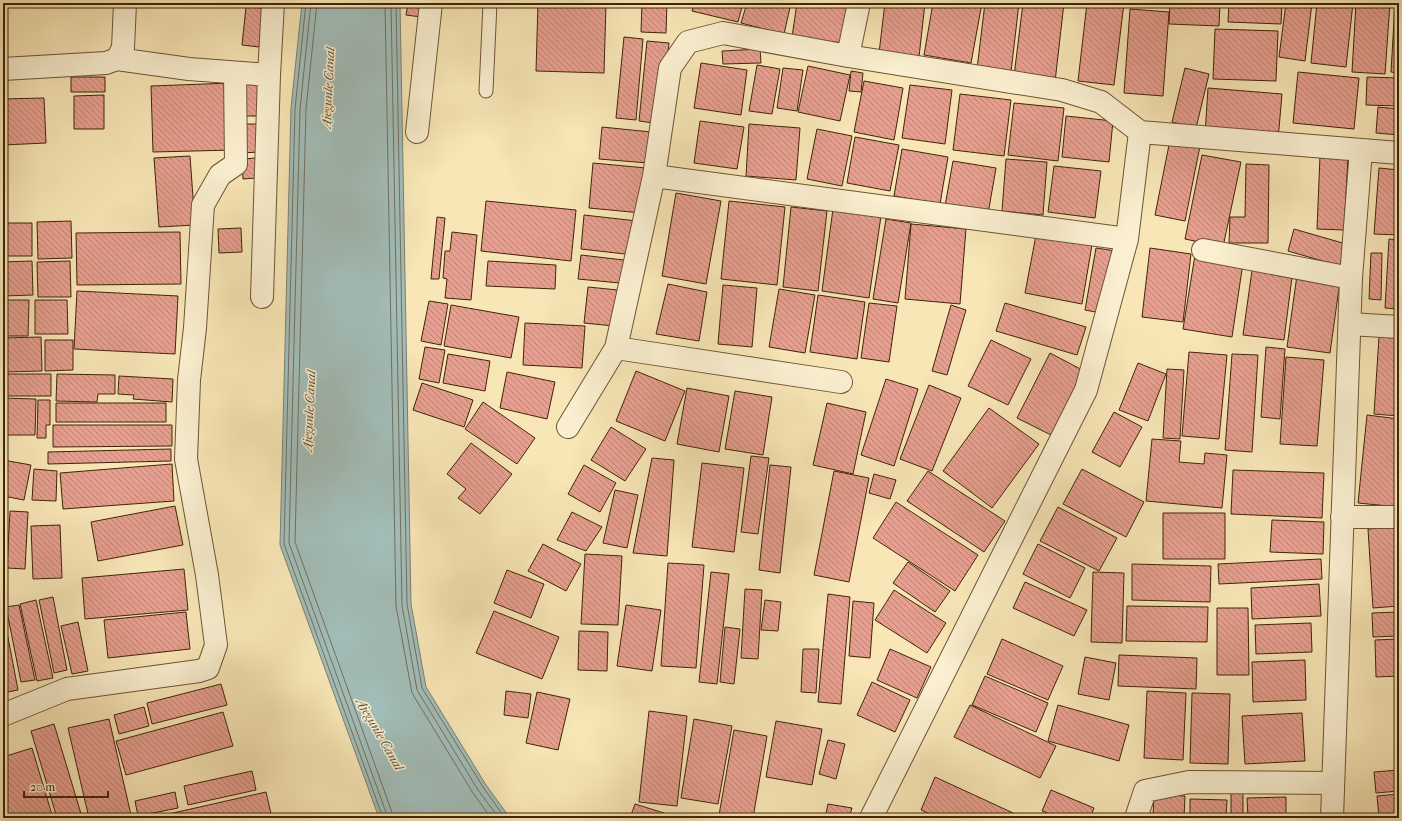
<svg xmlns="http://www.w3.org/2000/svg" width="1402" height="821" font-family="'IM FELL French Canon',serif">
  <style>
    .water { fill: #a2bdb8; stroke: #7b8072 }
    .lines { fill: none; stroke-linecap: round; stroke-linejoin: round }
    .shore { stroke: #717060; stroke-width: 1 }
    .building { fill: url(#building-back-hatch); stroke: #402408 }
    .lane-casing { stroke: #6e5434; stroke-width: 15 }
    .street-casing { stroke: #6e5434; stroke-width: 24 }
    .lane { stroke: #faefd0; stroke-width: 13 }
    .street { stroke: #faefd0; stroke-width: 22 }
    .labels { text-anchor: middle; dominant-baseline: central; stroke-width: 3; stroke-linejoin: round; paint-order: stroke }
    .water-label { font-size: 13px; font-style: italic; fill: #5d523d; stroke: #faefd0 }
  </style>
  <defs>
    <pattern id="building-back-hatch" width="6" height="6" patternUnits="userSpaceOnUse"><rect width="6" height="6" fill="#e99f8f"/><path d="M-1 5l2 2M0 0l6 6M5-1l2 2" fill="none" stroke="#be8173"/></pattern>
  </defs>
  <rect width="100%" height="100%" fill="#f8e6b6"/>
  <filter id="stains"><feTurbulence type="fractalNoise" baseFrequency=".005" numOctaves="4"/><feColorMatrix values="0 0 0 0 .2 0 0 0 0 .09 0 0 0 0 .02 0 0 0 .5 -.17"/></filter>
  <radialGradient id="worn" r=".72"><stop offset=".6" stop-color="#630" stop-opacity="0"/><stop offset="1" stop-color="#630" stop-opacity=".3"/></radialGradient>
  <path class="water" d="M302,3H400L411,604L426,687L486,785L510,818H379L280,545L291,108Z"/>
  <g class="lines">
    <path class="shore" d="M306,3L295,109L284,544L383,818
      M311,3L300,109L289,543L388,818
      M317,3L306,109L295,542L394,818
      M385,3L396,606L412,693L473,793L491,818
      M391,3L402,605L417,690L478,790L499,818
      M396,3L407,604L422,688L483,787L505,818"/>
  </g>
  <path class="building" d="M408,3H423L421,17L406,15Z
    M538,3H606L604,73L536,71Z
    M642,3H667L666,33L641,32Z
    M694,3H743L738,22L692,11Z
    M747,3H791L784,34L741,23Z
    M797,3H849L844,43L792,37Z
    M885,3H925L919,57L879,53Z
    M933,3H982L971,63L924,55Z
    M985,3H1019L1011,72L977,69Z
    M1023,3H1064L1055,82L1014,76Z
    M1087,3H1124L1114,85L1078,81Z
    M1170,3H1220L1219,26L1169,24Z
    M1229,3H1282L1281,24L1228,22Z
    M1286,3H1312L1305,61L1279,57Z
    M1317,3H1353L1346,67L1311,63Z
    M1356,3H1390L1385,74L1352,72Z
    M1395,3H1399V73L1391,72Z
    M246,7L263,8L259,47L242,45Z
    M1130,9L1169,12L1163,96L1124,93Z
    M1215,29L1278,31L1276,81L1213,79Z
    M624,37L643,39L636,120L616,118Z
    M647,41L669,43L661,124L639,121Z
    M760,49L761,63L723,64L722,51Z
    M701,63L747,70L741,115L694,108Z
    M757,65L780,69L772,114L749,111Z
    M808,66L850,75L840,121L798,112Z
    M783,68L803,70L797,111L777,108Z
    M1185,68L1209,74L1196,128L1172,122Z
    M851,71L863,73L861,92L849,91Z
    M1298,72L1359,78L1354,129L1293,123Z
    M71,77H105V92H71Z
    M1367,77L1399,78V106L1366,105Z
    M864,81L903,88L894,140L854,132Z
    M232,83L234,150L153,152L151,86Z
    M240,84H262L263,116H241Z
    M910,85L952,90L945,144L902,138Z
    M1208,88L1282,94L1278,140L1205,135Z
    M960,94L1011,100L1004,156L953,150Z
    M104,95V129H74V96Z
    M44,98L46,143L3,145V99Z
    M1014,103L1064,108L1058,161L1008,155Z
    M1378,107L1399,109V135L1376,133Z
    M1066,116L1113,121L1109,162L1062,157Z
    M700,121L744,127L737,169L694,163Z
    M240,124H259L260,152L241,153Z
    M749,124L800,128L796,180L746,176Z
    M602,127L651,132L648,163L599,159Z
    M817,129L852,136L842,186L807,179Z
    M855,137L899,145L890,191L847,183Z
    M1170,140L1200,146L1185,221L1155,215Z
    M902,149L948,157L940,204L894,196Z
    M1202,155L1241,162L1223,247L1185,239Z
    M190,156L195,225L159,227L154,158Z
    M1320,156L1348,157L1344,230L1317,229Z
    M256,158L257,178L243,179L242,159Z
    M1006,159L1047,162L1043,215L1002,211Z
    M953,161L996,168L988,214L945,206Z
    M593,163L646,168L642,213L589,208Z
    M1246,164L1269,165L1268,243H1229L1230,217H1245Z
    M1054,166L1101,171L1095,218L1048,212Z
    M1379,168L1399,170V235L1374,234Z
    M676,193L721,201L706,284L662,276Z
    M486,201L576,210L571,261L481,251Z
    M729,201L785,207L777,285L721,279Z
    M791,207L827,211L818,291L783,287Z
    M833,209L881,216L869,298L822,291Z
    M584,215L637,221L634,255L581,249Z
    M437,217L445,218L439,279H431Z
    M886,219L911,223L898,303L873,299Z
    M71,221L72,258L38,259L37,222Z
    M3,223H32V256H3Z
    M911,224L966,229L960,304L905,299Z
    M241,228L242,252L219,253L218,229Z
    M1294,229L1346,244L1340,266L1288,251Z
    M1037,230L1093,239L1082,304L1025,293Z
    M180,232L181,284L77,285L76,233Z
    M452,232L477,235L471,300L445,298L447,279L443,278L445,251H450Z
    M1389,239L1399,240V309L1385,308Z
    M1096,248L1116,251L1106,314L1085,310Z
    M1150,248L1191,254L1183,322L1142,317Z
    M1371,253H1382L1381,300L1369,299Z
    M581,255L632,261L630,284L578,279Z
    M1195,255L1243,263L1232,337L1183,329Z
    M32,261L33,295L3,296V262Z
    M70,261L71,297H38L37,262Z
    M488,261L556,265L555,289L486,286Z
    M1253,263L1293,269L1284,340L1243,335Z
    M1297,275L1340,281L1330,353L1287,347Z
    M668,284L707,292L699,341L656,334Z
    M723,285L757,288L752,347L718,344Z
    M588,287L618,290L614,326L584,323Z
    M779,289L815,295L805,353L769,347Z
    M77,291L178,296L175,354L74,349Z
    M818,295L865,302L857,359L810,352Z
    M3,300H29L28,336H3Z
    M35,300H67L68,334H35Z
    M429,301L448,304L441,345L421,341Z
    M869,303L897,306L889,362L861,358Z
    M1005,303L1086,327L1077,355L996,331Z
    M451,305L519,317L511,358L444,346Z
    M951,305L966,310L947,375L932,371Z
    M525,323L585,326L582,368L523,365Z
    M41,337L42,371L3,372V338Z
    M1379,337L1399,338V416L1374,414Z
    M45,340H73V370L45,371Z
    M991,340L1031,359L1008,405L968,386Z
    M425,347L445,350L439,383L419,379Z
    M1266,347L1285,349L1280,419L1261,417Z
    M1189,352L1227,355L1219,439L1182,436Z
    M1050,353L1086,372L1053,436L1017,418Z
    M448,354L490,361L485,391L443,383Z
    M1232,354L1258,355L1252,452L1225,450Z
    M1286,357L1324,360L1317,446L1280,444Z
    M1138,363L1166,374L1148,421L1119,410Z
    M1167,369L1184,370L1180,439L1163,438Z
    M636,371L685,391L665,441L616,421Z
    M507,372L555,382L547,419L500,408Z
    M3,374H51V396H3Z
    M57,374L115,375V394H98L97,402L56,401Z
    M119,376L173,379L172,402L133,399L134,395L118,394Z
    M886,379L918,389L894,466L861,455Z
    M422,383L473,400L464,427L413,410Z
    M929,385L961,398L932,471L900,459Z
    M687,388L729,396L719,452L677,444Z
    M735,391L772,397L763,455L725,449Z
    M3,398L36,399L35,435H3Z
    M38,400H50V425H46V438H37Z
    M483,402L535,438L517,464L465,429Z
    M56,403H166V422H56Z
    M827,403L866,412L853,474L813,465Z
    M989,408L1039,444L992,508L943,471Z
    M1114,412L1142,427L1120,467L1092,452Z
    M1367,415L1399,419V507L1358,503Z
    M53,425H172V446L53,447Z
    M611,427L646,449L625,481L591,460Z
    M1152,439L1181,441L1179,462L1204,464L1205,453L1227,455L1222,508L1146,501Z
    M471,443L512,474L480,514L458,498L466,489L447,474Z
    M171,449V461L48,464V452Z
    M751,456L769,458L758,534L741,532Z
    M652,458L674,460L667,556L633,553Z
    M3,460L31,465L24,500L3,496Z
    M702,463L744,468L734,552L692,547Z
    M172,464L174,501L63,509L60,473Z
    M584,465L616,483L600,512L568,494Z
    M770,465L791,467L780,573L759,570Z
    M34,469L57,471L56,501L32,500Z
    M1082,469L1144,502L1126,537L1063,504Z
    M1233,470L1324,473L1322,518L1231,514Z
    M834,471L869,478L849,582L814,575Z
    M928,471L1005,521L984,552L907,501Z
    M874,474L896,480L890,499L869,493Z
    M615,490L638,495L627,548L603,543Z
    M896,502L978,555L955,591L873,538Z
    M175,506L183,545L98,561L91,522Z
    M1058,507L1117,538L1099,571L1040,541Z
    M10,511L28,512L25,569L7,568Z
    M572,512L602,527L586,551L557,540Z
    M1163,513H1225V559H1163Z
    M1272,520L1324,522L1323,554L1270,552Z
    M60,525L62,578L33,579L31,526Z
    M1399,527V606L1373,608L1368,529Z
    M543,544L581,564L566,591L528,571Z
    M1038,544L1085,568L1070,598L1023,574Z
    M585,554L622,556L618,625L581,624Z
    M1321,559L1322,579L1219,584L1218,564Z
    M908,562L950,591L935,612L893,583Z
    M668,563L704,565L696,668L661,666Z
    M1132,564L1211,566L1210,602L1132,600Z
    M184,569L188,610L85,619L82,578Z
    M507,570L544,584L531,618L494,603Z
    M711,572L729,574L717,684L699,682Z
    M1093,572L1124,573L1122,643L1091,642Z
    M1025,582L1087,610L1074,636L1013,608Z
    M1319,584L1321,616L1252,619L1251,588Z
    M745,589L762,590L758,659L741,658Z
    M894,590L946,623L927,653L875,620Z
    M828,594L850,597L841,704L818,702Z
    M53,597L67,670L54,673L39,600Z
    M36,600L53,678L37,681L20,604Z
    M765,600L781,602L778,631L761,630Z
    M853,601L874,603L870,658L849,656Z
    M19,605L35,680L21,682L6,607Z
    M626,605L661,610L652,671L617,666Z
    M1127,606L1208,607L1207,642L1126,641Z
    M1217,608H1248L1249,675H1217Z
    M3,611L18,690L3,693Z
    M494,611L559,637L542,679L476,653Z
    M186,612L190,649L108,658L104,620Z
    M1399,612V636L1373,637L1372,613Z
    M78,622L88,671L72,674L61,626Z
    M1311,623L1312,652L1256,654L1255,625Z
    M725,627L740,629L734,684L720,682Z
    M579,631L608,632L607,671L578,670Z
    M1002,639L1063,666L1048,700L987,674Z
    M1399,639V676L1376,677L1375,640Z
    M803,649H819L816,693L801,692Z
    M890,649L931,667L917,698L877,680Z
    M1119,655L1197,658L1196,689L1118,686Z
    M1085,657L1116,663L1109,700L1078,694Z
    M1305,660L1306,700L1253,702L1252,662Z
    M985,676L1048,703L1036,732L972,705Z
    M872,682L910,700L895,732L857,715Z
    M221,684L227,705L152,724L147,703Z
    M506,691L531,694L528,718L504,715Z
    M1147,691L1186,693L1183,760L1144,758Z
    M537,692L570,699L558,750L526,743Z
    M1192,693L1230,694L1228,764L1190,763Z
    M970,705L1056,746L1040,778L954,737Z
    M1058,705L1129,725L1119,761L1048,741Z
    M144,707L149,726L119,734L114,715Z
    M649,711L687,716L677,806L639,802Z
    M223,712L233,746L126,775L116,741Z
    M1302,713L1305,761L1245,764L1242,716Z
    M109,719L131,815L116,818H89L68,728Z
    M694,719L732,726L718,804L681,798Z
    M776,721L822,729L812,785L766,777Z
    M54,724L82,817L78,818H57L31,731Z
    M734,730L767,736L753,818H738L719,815Z
    M828,740L845,744L836,779L819,774Z
    M32,748L53,818H5L3,810V757Z
    M1399,770V791L1376,793L1374,772Z
    M252,771L256,790L188,805L184,786Z
    M935,777L1024,818H939L921,810Z
    M1231,788H1243V818H1231Z
    M1051,790L1094,808L1090,818H1060L1042,811Z
    M175,792L178,808L138,816L135,801Z
    M266,792L272,818H151Z
    M1154,794L1185,796L1184,818H1153Z
    M1399,794V818H1379L1377,796Z
    M1286,797V818H1248L1247,798Z
    M1190,799L1227,800L1226,818H1190Z
    M635,804L680,818H630Z
    M828,804L852,808L849,818H825Z"/>
  <g class="lines">
    <defs>
      <path id="lane" d="M486,91L490,3"/>
      <path id="street" d="M848,56L1062,90L1101,102L1140,132L1399,153
        M117,59L189,69L269,75
        M3,69L106,63L117,59L123,48L125,3
        M417,132L431,3
        M654,176L1127,239
        M1203,250L1351,278
        M262,297L269,75L273,3
        M1350,324L1399,327
        M616,348L841,382
        M568,427L616,348L654,176L670,68L688,42L723,33L848,56L859,3
        M1342,517H1399
        M3,715L67,689L199,671L208,668L216,645L207,575L186,459L189,380L195,328L203,205L220,175L236,164L235,73
        M871,818L1086,390L1127,239L1140,132
        M1136,818L1145,791L1189,782L1333,783
        M1332,818L1351,278L1361,150"/>
    </defs>
    <use href="#lane" class="lane-casing"/>
    <use href="#street" class="street-casing"/>
    <use href="#lane" class="lane"/>
    <use href="#street" class="street"/>
  </g>
  <g class="labels">
    <g class="water-label">
      <text transform="translate(328 88) rotate(-87)">Ajegunle Canal</text>
      <text transform="translate(309 411) rotate(-87)">Ajegunle Canal</text>
      <text transform="translate(380 734) rotate(60)">Ajegunle Canal</text>
    </g>
  </g>
  <rect width="1402" height="821" fill="none" stroke="#f8e6b6" stroke-width="16"/>
  <rect x="4" y="4" width="1394" height="813" fill="none" stroke="#402408" stroke-width="2"/>
  <rect x="8" y="8" width="1386" height="805" fill="none" stroke="#402408"/>
  <path d="M24 791v6h84v-6" fill="none" stroke="#402408" stroke-width="2"/>
  <text x="30" y="791" font-size="12" fill="#402408" stroke="#faefd0" stroke-width="3" paint-order="stroke">20 m</text>
  <rect width="100%" height="100%" filter="url(#stains)"/>
  <rect width="100%" height="100%" fill="url(#worn)"/>
</svg>
